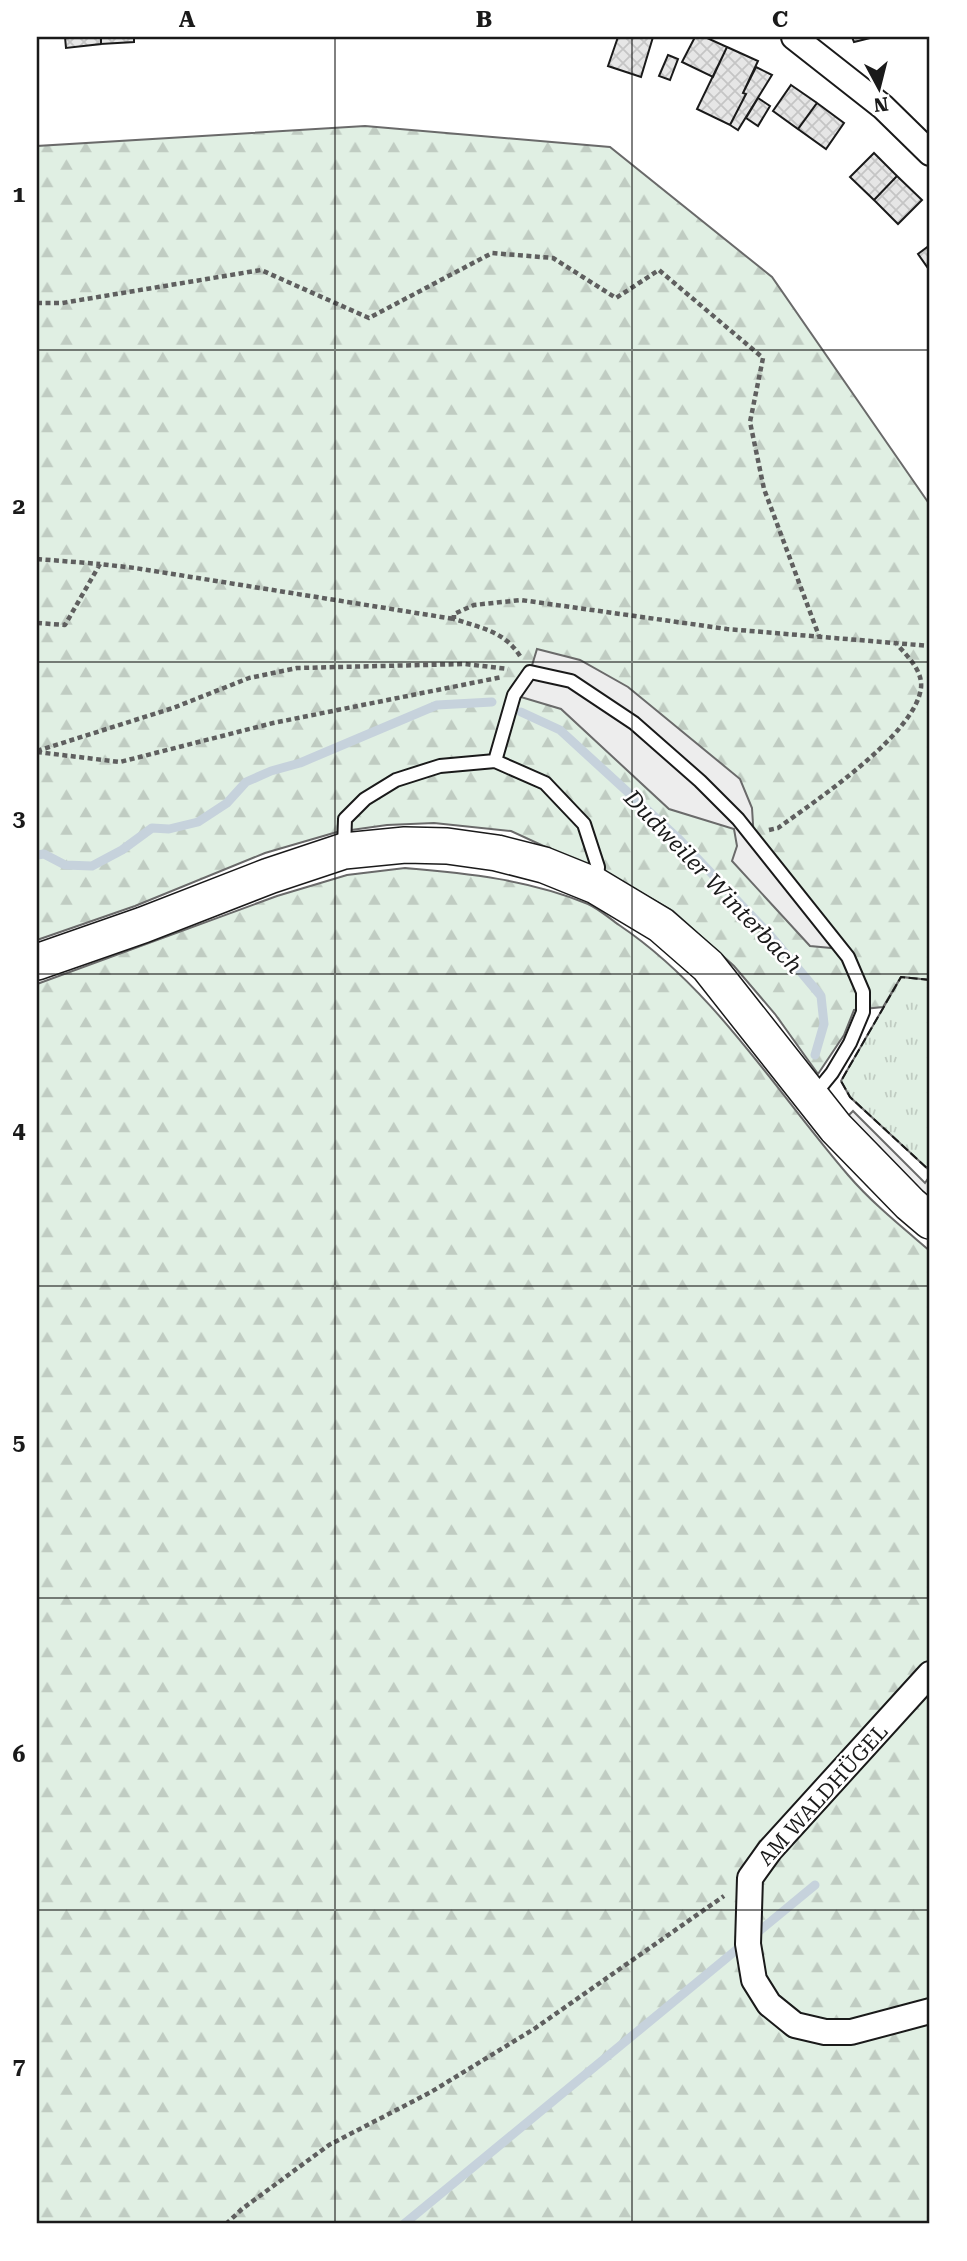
<svg xmlns="http://www.w3.org/2000/svg" width="967" height="2261" font-family="'Roboto Serif',serif">
  <style>
    .forest { fill: url(#forest-firs); stroke: #6a6a6a; stroke-width: 2 }
    .park { fill: url(#park-tufts); stroke: #6a6a6a; stroke-width: 2 }
    .parking { fill: #ededed; stroke: #6a6a6a; stroke-width: 2 }
    .lines { fill: none; stroke-linecap: round; stroke-linejoin: round }
    .stream { stroke: #c6d2dc; stroke-width: 9 }
    .building { fill: url(#building-cross-hatch); stroke: #1a1a1a; stroke-width: 2 }
    .lane-casing { stroke: #1a1a1a; stroke-width: 16 }
    .street-casing { stroke: #1a1a1a; stroke-width: 28 }
    .secondary-casing { stroke: #1a1a1a; stroke-width: 38 }
    .path { stroke: #5f5f5f; stroke-width: 4.5; stroke-dasharray: 5 3.5; stroke-linecap: butt }
    .lane { stroke: #fff; stroke-width: 12 }
    .street { stroke: #fff; stroke-width: 24 }
    .secondary { stroke: #fff; stroke-width: 35 }
    .fence { stroke: #1a1a1a; stroke-width: 2; stroke-dasharray: 9 3.5; stroke-linecap: butt }
    .grid { fill: none; stroke: #1a1a1a; stroke-width: 2; stroke-opacity: 0.55 }
    .labels { text-anchor: middle; dominant-baseline: central; stroke-width: 5; stroke-linejoin: round; paint-order: stroke }
    .street-label { font-size: 21px; fill: #1a1a1a; stroke: #fff }
    .water-label { font-size: 23px; font-style: italic; fill: #1a1a1a; stroke: #fff }
    .neatline { fill: none; stroke: #1a1a1a; stroke-width: 2.5 }
    .grid-label { font-size: 23px; text-anchor: middle; font-weight: bold; fill: #1a1a1a }
  </style>
  <defs>
    <pattern id="forest-firs" width="22" height="20" patternUnits="userSpaceOnUse" patternTransform="scale(1.75)"><rect width="22" height="20" fill="#e0efe3"/><path d="M5 1l3.5 6h-7zM16 11l3.5 6h-7z" fill="#c0ccc2"/></pattern>
    <pattern id="park-tufts" width="24" height="20" patternUnits="userSpaceOnUse" patternTransform="scale(1.75)"><rect width="24" height="20" fill="#e0efe3"/><path d="M3 7l-1-3M5 7V3M7 7l1-3M15 17l-1-3M17 17v-4M19 17l1-3" fill="none" stroke="#c0ccc2"/></pattern>
    <pattern id="building-cross-hatch" width="8" height="8" patternUnits="userSpaceOnUse" patternTransform="scale(1.75)"><rect width="8" height="8" fill="#e6e6e6"/><path d="M0 0l8 8M0 8l8-8" fill="none" stroke="#c5c5c5"/></pattern>
  </defs>
  <rect width="100%" height="100%" fill="#fff"/>
  <path class="forest" d="M365,126L610,147L772,277L930,505V980L901,977L883,1007L854,1010L844,1035L818,1074L775,1014L734,966L673,911L624,883L511,831L434,823L387,825L337,832L265,853L135,906L37,940V146Z
    M405,868C467,873 530,880 588,904C599,909 609,918 619,925C713,988 775,1090 848,1175C872,1203 902,1227 930,1251V2224H37V984L277,896L347,875Z"/>
  <path class="park" d="M901,977L930,980V1171L850,1097L841,1081Z"/>
  <path class="parking" d="M537,649L580,660L628,687L740,779L752,808L754,840L842,949L810,946L732,861L737,846L734,829L669,809L561,709L514,695L530,672Z
    M853,1111L925,1183L927,1180L930,1183V1221L836,1128Z"/>
  <g class="lines">
    <path class="stream" d="M521,712L560,730L679,839L769,934L821,996L824,1024L815,1055
      M37,855L44,854L65,865L92,866L122,850L152,828L169,829L198,822L227,803L246,782L271,771L300,763L437,705L492,702
      M404,2224L815,1885"/>
  </g>
  <path class="building" d="M65,37H101V44L66,48Z
    M101,37H134V42L101,44Z
    M618,37H653L641,77L608,66Z
    M695,37H705L727,47L713,77L682,62Z
    M852,37H874L854,42Z
    M727,47L758,61L743,93L746,94L730,125L697,109Z
    M668,55L678,59L670,80L659,76Z
    M756,67L772,75L738,130L730,125L746,94L743,93Z
    M791,85L817,103L798,129L773,111Z
    M758,98L770,106L758,126L746,118Z
    M817,103L844,123L826,149L798,129Z
    M874,153L897,176L874,200L850,177Z
    M897,176L922,200L898,224L874,200Z
    M930,245V271L918,254Z"/>
  <g class="lines">
    <defs>
      <path id="lane" d="M495,761L514,695L530,672L571,681L634,723L700,781L738,819L848,957L863,992V1012L850,1043L832,1073L814,1095
        M344,848L345,819L365,799L396,780L440,766L495,761L545,783L584,824L598,867L597,882"/>
      <path id="street" d="M794,37L883,107L930,153
        M930,1674L770,1850L750,1878L748,1944L754,1980L769,2004L795,2025L825,2032H851L930,2011"/>
      <path id="secondary" d="M37,962L143,925L269,876L344,851L405,845L447,846L497,853L544,865L596,886L661,925L708,966L836,1128L910,1204L930,1221"/>
    </defs>
    <use href="#lane" class="lane-casing"/>
    <use href="#street" class="street-casing"/>
    <use href="#secondary" class="secondary-casing"/>
    <path class="path" d="M37,303H62L261,270L369,318L492,253L553,258L616,298L659,270L763,358L750,422L764,489L819,636
      M37,559L100,564
      M37,623L65,625L100,564L135,568L454,619
      M520,656C504,631 481,628 454,619V614L474,605L521,600L727,629L930,646
      M37,751L173,708L249,678L297,668L465,664L508,669
      M37,752L120,762L273,723L502,677
      M769,830L778,828C815,801 915,735 921,688C923,670 906,655 895,642
      M226,2224L242,2209L329,2145L431,2092L534,2029L724,1896"/>
    <use href="#lane" class="lane"/>
    <use href="#street" class="street"/>
    <use href="#secondary" class="secondary"/>
    <path class="fence" d="M930,980L901,977L841,1081L850,1097L930,1171"/>
  </g>
  <path class="grid" d="M335,37V2224M632,37V2224M37,350H930M37,662H930M37,974H930M37,1286H930M37,1598H930M37,1910H930"/>
  <g class="labels">
    <g class="street-label">
      <text transform="translate(823 1795) rotate(-48)">AM WALDHÜGEL</text>
    </g>
    <g class="water-label">
      <text transform="translate(713 882) rotate(46)">Dudweiler Winterbach</text>
    </g>
  </g>
  <rect width="967" height="2261" fill="none" stroke="#ffffff" stroke-width="77"/>
  <g transform="translate(879 88) rotate(173)" stroke="#ffffff" stroke-width="5" paint-order="stroke">
  <path d="M0-5L12 26L0 18L-12 26Z" fill="#1a1a1a"/>
  <text y="-10" font-size="19" font-weight="bold" text-anchor="middle" fill="#1a1a1a">N</text>
  </g>
  <rect x="38" y="38" width="890" height="2184" class="neatline"/>
  <g class="grid-label">
    <text x="187" y="27">A</text>
    <text x="484" y="27">B</text>
    <text x="780" y="27">C</text>
    <text x="19" y="202">1</text>
    <text x="19" y="514">2</text>
    <text x="19" y="826">3</text>
    <text x="19" y="1138">4</text>
    <text x="19" y="1450">5</text>
    <text x="19" y="1762">6</text>
    <text x="19" y="2074">7</text>
  </g>
</svg>
